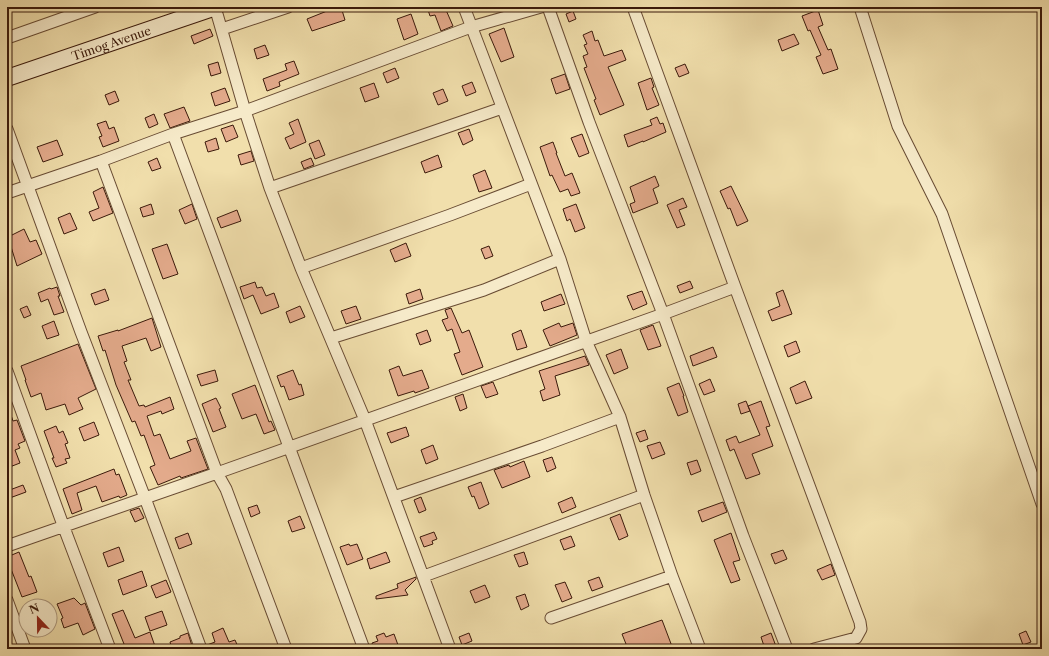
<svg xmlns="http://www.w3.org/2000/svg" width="1049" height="656" font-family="'Libre Caslon Text',serif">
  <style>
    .building { fill: #e4ab8c; stroke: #3b1a0b }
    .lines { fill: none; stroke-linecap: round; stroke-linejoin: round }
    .street-casing { stroke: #684b33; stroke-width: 13 }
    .secondary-casing { stroke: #3b1a0b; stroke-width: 18 }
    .street { stroke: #f6eac9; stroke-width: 11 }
    .secondary { stroke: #f6eac9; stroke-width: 16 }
    .labels { text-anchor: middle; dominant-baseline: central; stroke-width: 3; stroke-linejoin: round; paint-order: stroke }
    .street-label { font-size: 12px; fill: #3b1a0b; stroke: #f6eac9 }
  </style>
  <rect width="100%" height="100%" fill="#f1dfac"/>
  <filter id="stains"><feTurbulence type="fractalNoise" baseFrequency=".005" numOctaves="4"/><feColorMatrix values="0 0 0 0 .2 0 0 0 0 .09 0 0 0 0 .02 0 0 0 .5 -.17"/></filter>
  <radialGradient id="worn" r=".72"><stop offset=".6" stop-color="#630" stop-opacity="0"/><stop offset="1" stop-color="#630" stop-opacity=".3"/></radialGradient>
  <path class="building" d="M337,7H341L345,20L312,31L307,19Z
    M427,7H452L446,10L453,26L441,31L435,15L430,16Z
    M818,10L823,25L818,27L828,50L831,49L838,69L823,74L816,57L821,55L810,30L808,31L802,16Z
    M573,11L576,19L569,22L566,14Z
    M411,14L418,34L404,40L397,19Z
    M504,28L514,57L501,62L489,34Z
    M210,29L213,36L194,44L191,36Z
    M592,31L595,41L598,40L604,56L622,50L626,60L608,67L624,105L600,115L594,100L596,99L584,68L587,67L583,56L588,54L584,45L587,44L583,35Z
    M794,34L799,44L782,51L778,40Z
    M265,45L269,55L257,59L254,49Z
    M294,61L299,74L279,82L280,86L267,91L263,79L287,70L285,64Z
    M218,62L221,73L211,76L208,65Z
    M685,64L689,73L679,77L675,68Z
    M395,68L399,78L387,83L383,73Z
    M565,74L570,89L556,94L551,79Z
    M651,78L654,87L652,88L659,105L647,110L638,83Z
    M472,82L476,92L466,96L462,86Z
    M374,83L379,97L365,102L360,88Z
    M225,88L230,101L215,106L211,93Z
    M443,89L448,101L438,105L433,93Z
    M115,91L119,101L109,105L105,95Z
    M184,107L190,121L170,128L164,114Z
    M154,114L158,124L149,128L145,118Z
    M657,117L660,124L663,123L666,132L643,142V141L628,147L624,135L652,125L650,120Z
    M298,119L306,142L290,149L285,138L294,134L289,123Z
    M106,121L109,129L114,127L119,141L103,147L99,137L102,136L97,124Z
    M233,125L238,137L226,142L221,129Z
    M469,129L473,140L463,145L458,133Z
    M582,134L589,153L579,157L571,138Z
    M216,138L219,149L208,152L205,142Z
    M57,140L63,155L43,162L37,147Z
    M319,140L325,155L315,159L309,144Z
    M553,142L557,153H556L565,176L572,173L580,193L571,196L568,189L560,192L552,175L550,176L540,147Z
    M251,151L254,161L241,165L238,155Z
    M438,155L442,167L425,173L421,162Z
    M157,158L161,168L152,171L148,162Z
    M311,158L314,165L304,169L301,162Z
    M485,170L492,188L479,192L473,175Z
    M655,176L659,186L653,189L658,203L633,213L630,204L635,202L630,187Z
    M731,186L748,221L737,226L730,208L728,209L720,191Z
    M103,187L113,213L93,221L89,212L99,208L93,192Z
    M683,198L687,207L679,210L685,225L677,228L667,205Z
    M151,204L154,214L143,217L140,208Z
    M192,204L197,219L185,224L179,210Z
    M576,204L585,228L575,232L570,219L567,221L563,209Z
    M237,210L241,221L221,228L217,218Z
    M70,213L77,229L64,234L58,218Z
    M24,229L30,242L36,240L42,254L17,266L8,237Z
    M406,243L411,256L395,262L390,250Z
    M167,244L178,274L163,279L152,249Z
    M489,246L493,256L485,259L481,249Z
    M690,281L693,288L680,293L677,286Z
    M255,282L257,288L262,287L266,296L274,293L279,307L261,314L253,295L244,299L240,287Z
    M57,287L60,296H58L64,312L54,315L48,299L41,302L38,293L50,288L51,289Z
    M105,289L109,300L95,305L91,294Z
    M420,289L423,299L409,304L406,294Z
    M783,290L792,314L772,321L768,311L780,306L776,293Z
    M642,291L647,304L633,310L627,296Z
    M561,294L565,304L544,311L541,302Z
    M27,306L31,315L24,318L20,309Z
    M300,306L305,317L290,323L286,312Z
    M356,306L361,319L346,324L341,311Z
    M451,308L462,333L469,330L483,367L462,375L454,354L460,352L452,329L447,331L442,320L448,318L445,310Z
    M152,318L161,347L151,351L146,338L122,346L127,361L124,362L131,380H128L139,406L144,405L145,407L170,397L174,409L162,414L161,411L147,416L154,436L160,434L170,459L191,451L187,441L196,438L208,469L181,478L180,476L158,485L150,467L155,465L144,435L141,436L135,421L132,422L116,385L105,350L103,351L98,336L118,330V331Z
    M54,321L59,335L47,339L42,326Z
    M559,323L561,327L573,323L577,335L550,346L543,330Z
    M653,325L661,346L648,350L640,330Z
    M427,330L431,341L420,345L416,334Z
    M521,330L527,347L517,350L512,334Z
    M796,341L800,352L788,357L784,346Z
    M78,344L96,389L78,398L83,409L69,415L65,404L46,410L41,393L31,397L25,380H26L21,366Z
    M713,347L717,357L693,366L690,356Z
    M621,349L628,368L614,374L606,355Z
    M585,356L589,365L555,376L560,395L543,401L540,391L545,389L539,371Z
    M399,366L403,376L422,370L429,388L415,393L414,391L398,396L389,370Z
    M215,370L218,381L201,386L197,375Z
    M293,370L299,385L301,384L304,395L289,400L284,386L281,387L277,376Z
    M710,379L715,391L704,395L699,384Z
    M805,381L812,398L796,404L790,388Z
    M493,382L498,394L486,398L481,386Z
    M679,383L684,396H683L688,412L678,416L667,388Z
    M255,385L269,422L271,421L275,430L264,434L256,414L242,419L232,394Z
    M463,394L467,408L460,411L455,397Z
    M216,398L221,408L219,409L226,427L213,432L202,404Z
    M746,401L750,411L741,414L738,404Z
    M761,401L770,426L766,427L773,446L752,454L760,474L746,479L734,449L730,451L726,440L736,436L739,443L760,435L748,406Z
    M8,406L13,421L17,420L25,441L18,444L20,448L15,450L20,463L7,468Z
    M94,422L99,435L84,441L79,428Z
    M56,426L59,433L63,431L68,443L65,444L70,458L65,459L67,463L56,467L52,458H54L44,431Z
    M406,427L409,436L391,443L387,433Z
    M645,430L648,439L640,442L636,433Z
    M660,442L665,454L652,459L647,446Z
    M433,445L438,459L426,464L421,450Z
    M552,457L556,468L547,472L543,460Z
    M697,460L701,471L691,475L687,463Z
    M524,461L530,477L502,488L494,470L509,465L510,467Z
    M114,469L116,475L119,474L127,495L120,498L119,496L102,502L96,486L77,493L82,510L72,514L63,489Z
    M481,482L489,504L479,509L474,496L472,497L468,487Z
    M23,485L26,492L7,499V491Z
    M421,497L426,510L419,513L414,500Z
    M572,497L576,507L562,513L558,503Z
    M723,502L727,512L702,522L698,511Z
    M257,505L260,513L251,517L248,508Z
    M139,508L144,518L135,522L130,511Z
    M620,514L628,536L619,540L610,518Z
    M300,516L305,528L292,532L288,521Z
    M434,532L437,539L432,541L433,544L424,547L420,537Z
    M188,533L192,544L179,549L175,538Z
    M731,533L740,560L733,562L740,580L731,583L714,540Z
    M571,536L575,546L564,550L560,540Z
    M349,544L350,546L357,544L363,559L347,565L340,547Z
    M119,547L124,561L108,567L103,553Z
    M783,550L787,559L775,564L771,554Z
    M19,552L29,577L31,576L37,592L22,597L11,569L9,570L7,565V557Z
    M386,552L390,562L370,569L367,559Z
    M524,552L528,564L519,567L514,555Z
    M831,564L835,575L822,580L817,570Z
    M142,571L147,586L123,595L118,580Z
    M416,577V579L405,590L408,595L376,599V596L398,588L397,584Z
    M599,577L603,587L592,591L588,581Z
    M166,580L171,592L156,598L151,586Z
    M565,582L572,598L562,602L555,585Z
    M485,585L490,597L475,603L470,591Z
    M525,594L529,606L521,610L516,597Z
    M74,598L81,605L85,603L95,629L83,635L78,623L64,628L61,619L63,618L57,604Z
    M123,610L135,638L150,632L156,649H126L112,614Z
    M162,611L167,625L150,631L145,617Z
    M662,620L673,649H628L622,634Z
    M223,628L229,642L235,640L239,649H208L207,645L215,642L212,633Z
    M1026,631L1031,642L1023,645L1019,634Z
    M188,633L193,649H172L170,642L180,638V636Z
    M384,633L386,637L394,634L398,645L388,649H374L372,643L378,641L376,636Z
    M469,633L472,641L462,645L459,637Z
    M771,633L777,649H765L761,637Z"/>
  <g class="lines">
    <defs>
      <path id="street" d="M215,7L245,111L270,188L301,268L365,420L450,649
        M464,7L560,259L586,341L620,417L644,495L672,576L700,649
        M548,7L589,122L663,314L743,536L787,649
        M633,7L735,287L860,622L861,629L856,638L814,649
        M860,7L898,126L942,214L1042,504
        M222,29L288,7
        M7,38L95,7
        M7,129L81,332L145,498L201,649
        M173,134L364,649
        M101,161L217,473L663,314L735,287
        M270,188L502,108
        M7,193L101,161L173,134L245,111L471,27L541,7
        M301,268L450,215L531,184
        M331,338L484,290L560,259
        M7,371L63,525L110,649
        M394,497L542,446L620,417
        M7,546L217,473L226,489L286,649
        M424,576L644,495
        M7,600L25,649
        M551,618L672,576"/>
      <g id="secondary">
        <path id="s1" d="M7,78L216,7"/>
      </g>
    </defs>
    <use href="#street" class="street-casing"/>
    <use href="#secondary" class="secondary-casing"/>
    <use href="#street" class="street"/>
    <use href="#secondary" class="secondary"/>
  </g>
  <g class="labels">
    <g class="street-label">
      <text stroke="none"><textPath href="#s1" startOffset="110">Timog Avenue</textPath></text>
    </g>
  </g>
  <rect width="1049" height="656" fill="none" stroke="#f1dfac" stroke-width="24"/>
  <rect x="8" y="8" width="1033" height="640" fill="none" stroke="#3b1a0b" stroke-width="2"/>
  <rect x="12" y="12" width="1025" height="632" fill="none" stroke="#3b1a0b"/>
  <g transform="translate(38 618) rotate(338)"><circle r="19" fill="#f6eac9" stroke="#ab977d"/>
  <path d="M0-3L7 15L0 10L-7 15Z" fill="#8f2418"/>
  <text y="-6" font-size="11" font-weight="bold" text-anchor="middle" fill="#3b1a0b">N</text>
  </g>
  <rect width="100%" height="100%" filter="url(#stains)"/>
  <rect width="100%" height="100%" fill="url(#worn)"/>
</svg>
